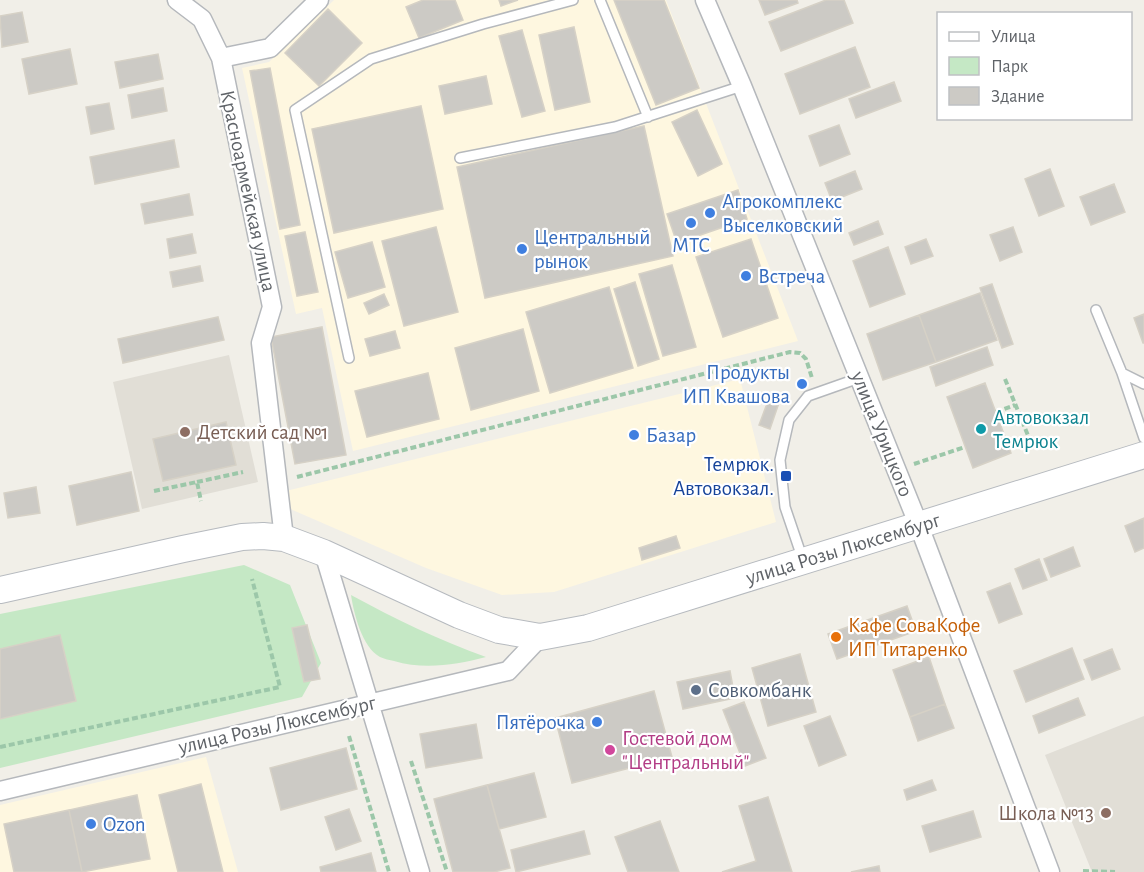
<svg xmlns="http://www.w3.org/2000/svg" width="1144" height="872" font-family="'Alegreya Sans',sans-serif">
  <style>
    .commercial { fill: #fef7e0 }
    .education { fill: #e1ded6 }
    .green { fill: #c5e8c5 }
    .building { fill: #cccac5; stroke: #d6d1c6; stroke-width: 1.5 }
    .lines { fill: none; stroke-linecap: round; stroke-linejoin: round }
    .lane-casing { stroke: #b5b8bc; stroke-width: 12 }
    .street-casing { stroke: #b5b8bc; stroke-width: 21 }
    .secondary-casing { stroke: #b6babf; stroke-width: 28 }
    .path { stroke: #9cc7a9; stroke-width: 4; stroke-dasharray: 6 3; stroke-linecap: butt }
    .lane { stroke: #fff; stroke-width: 9 }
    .street { stroke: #fff; stroke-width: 18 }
    .secondary { stroke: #fff; stroke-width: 26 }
    .shop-dot { fill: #3f7fe0; stroke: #fff; stroke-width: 2 }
    .culture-dot { fill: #0f9aa8; stroke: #fff; stroke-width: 2 }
    .education-dot { fill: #8d6e63; stroke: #fff; stroke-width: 2 }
    .transit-dot { fill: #1a4fb4; stroke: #fff; stroke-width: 2 }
    .food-dot { fill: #e8710a; stroke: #fff; stroke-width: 2 }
    .service-dot { fill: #5c6f8a; stroke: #fff; stroke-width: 2 }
    .hotel-dot { fill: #d1479c; stroke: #fff; stroke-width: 2 }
    .labels { text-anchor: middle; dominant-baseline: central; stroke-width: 4.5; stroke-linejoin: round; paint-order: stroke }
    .street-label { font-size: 21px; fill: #5f6368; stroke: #fff }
    .shop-label { font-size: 21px; fill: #366cbe; stroke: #fff; text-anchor: start }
    .culture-label { font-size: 21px; fill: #0d838f; stroke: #fff; text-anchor: start }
    .education-label { font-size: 21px; fill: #785e54; stroke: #fff; text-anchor: start }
    .transit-label { font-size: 21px; fill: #164399; stroke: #fff; text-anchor: end }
    .food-label { font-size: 21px; fill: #c56008; stroke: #fff; text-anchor: start }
    .service-label { font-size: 21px; fill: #4e5e75; stroke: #fff; text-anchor: start }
    .hotel-label { font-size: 21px; fill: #b23c85; stroke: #fff; text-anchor: start }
  </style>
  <rect width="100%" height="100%" fill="#f1efe8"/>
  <path class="commercial" d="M334,0H666L798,341L353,451L322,308L296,314L242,68L269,62Z
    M740,379L776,522L554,592L502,595L426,568L288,508L286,491Z
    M206,757L238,872H0V805Z"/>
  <path class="education" d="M229,355L258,482L142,509L113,382Z
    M1144,716V872H1092L1045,755Z"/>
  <path class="green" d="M244,565L290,585L321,663L302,697L0,768V614Z
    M351,595C395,619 439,640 486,657C456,665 424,670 394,661C390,660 384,659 380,657C362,647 354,614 351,595Z"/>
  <path class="building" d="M423,0H455L463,20L419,38L406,7Z
    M499,0H518L501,6Z
    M614,0H664L699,88L656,105Z
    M759,0H797L798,3L765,15Z
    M826,0H844L853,23L781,51L769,22Z
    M328,9L362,43L319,86L285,53Z
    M22,12L28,42L2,47L0,16Z
    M574,27L590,102L555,110L539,35Z
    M522,30L545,111L522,117L499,36Z
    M855,47L870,87L800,114L785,74Z
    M70,49L77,84L29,94L22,59Z
    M158,54L163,79L120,88L115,62Z
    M270,68L300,225L280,229L250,71Z
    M486,76L492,104L445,114L439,86Z
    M894,82L901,101L856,118L849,99Z
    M163,88L167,111L132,118L128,95Z
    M109,103L114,129L91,134L86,107Z
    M421,106L443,209L334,233L312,129Z
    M697,110L722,164L698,176L672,122Z
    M839,125L850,154L820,166L809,136Z
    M644,126L673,256L485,298L457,167Z
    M174,140L179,167L95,184L90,157Z
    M1050,169L1064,206L1039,216L1025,179Z
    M855,171L862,189L832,201L825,183Z
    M1114,184L1125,212L1091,225L1080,197Z
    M738,190L747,219L677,243L667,214Z
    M189,194L193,215L145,224L141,204Z
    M878,221L883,234L854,245L849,233Z
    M436,227L458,312L404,326L382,241Z
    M1013,227L1022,252L1000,261L990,235Z
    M305,232L318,292L297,296L285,236Z
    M192,234L196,253L170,258L167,239Z
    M751,239L778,318L723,337L696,257Z
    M926,239L933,256L911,264L905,247Z
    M372,242L385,287L348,298L335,252Z
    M888,247L905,294L870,307L853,261Z
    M672,265L696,347L663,356L639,274Z
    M200,266L203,281L173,287L170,272Z
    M635,282L659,359L638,366L614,289Z
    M992,284L1013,344L1002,348L980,288Z
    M609,287L633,368L550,393L526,312Z
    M980,293L997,340L936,362L919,315Z
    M384,294L389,305L369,314L364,303Z
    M1144,314V343H1143L1134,318Z
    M919,315L936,362L883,380L867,334Z
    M218,317L224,340L123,363L118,339Z
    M322,327L346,455L295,464L271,337Z
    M523,329L539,391L471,410L455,348Z
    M395,331L400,348L370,356L365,339Z
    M987,347L993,365L936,386L930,367Z
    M428,373L439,419L367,437L355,391Z
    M985,383L1011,453L973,468L947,397Z
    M771,393L781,397L770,429L759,425Z
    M226,422L236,465L163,481L153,439Z
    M131,472L139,511L77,525L69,486Z
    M36,487L40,513L8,518L4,493Z
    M1144,518V548L1135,552L1125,526Z
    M676,536L680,548L642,560L639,548Z
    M1073,547L1080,566L1051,577L1044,559Z
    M1039,559L1047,580L1023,589L1015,569Z
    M1010,583L1022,614L999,623L987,592Z
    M907,606L916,631L837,659L828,634Z
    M307,625L320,679L304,682L292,628Z
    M60,635L76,701L0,719V649Z
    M1072,648L1084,679L1026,702L1014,671Z
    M1112,649L1120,669L1092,680L1084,660Z
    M800,654L816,712L768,726L752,668Z
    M929,657L945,704L910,717L893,670Z
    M730,671L735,698L683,709L677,682Z
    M654,691L672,757L572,783L555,718Z
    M1078,698L1085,715L1039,733L1033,716Z
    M744,702L766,758L745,766L723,710Z
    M945,704L954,728L918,741L910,717Z
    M830,716L846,755L819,766L804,726Z
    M476,724L482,758L426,768L420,734Z
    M346,748L357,789L281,810L270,768Z
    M534,773L546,817L499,829L487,785Z
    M932,780L936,790L907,800L904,790Z
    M201,784L223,872H178L159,795Z
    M487,785L510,868L494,872H453L434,799Z
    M137,795L150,859L82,872L69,810Z
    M768,797L792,872H722L756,861L739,806Z
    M349,809L361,841L336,850L325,817Z
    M69,810L82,872H14L4,824Z
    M973,811L981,837L930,852L922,826Z
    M660,821L679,872H628L615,837Z
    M584,831L590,854L516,872L511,850Z
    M371,853L376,872H321L320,867Z
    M879,866L880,872H851Z"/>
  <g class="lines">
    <defs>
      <path id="lane" d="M600,0L648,117
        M460,158L615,127L742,86
        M1096,310L1122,373L1144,438
        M349,358L295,110L371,59L483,24L573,0
        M1122,373L1144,384
        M803,560L785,507L780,460L789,420L808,396L859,378"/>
      <path id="street" d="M177,0L202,19L221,58L270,48L319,0
        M705,0L742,86L919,526L1050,872
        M221,58L272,307L261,343L284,538
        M324,553L420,872
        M0,791L508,671L540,637"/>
      <path id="secondary" d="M0,590L183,549L242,537L263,536L284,538L324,553L459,615L499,630L540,637L588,628L1144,455"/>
    </defs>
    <use href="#lane" class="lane-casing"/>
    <use href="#street" class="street-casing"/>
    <use href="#secondary" class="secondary-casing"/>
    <path class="path" d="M1005,379L1029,438
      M996,412L1015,405
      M914,464L965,447
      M297,477L790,352L800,353L806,359L812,378
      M197,482L243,472
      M154,491L197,482L201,501
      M349,736L389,872
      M0,747L280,687L252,579
      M411,761L447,872
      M1083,871L1115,872"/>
    <use href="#lane" class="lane"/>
    <use href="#street" class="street"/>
    <use href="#secondary" class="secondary"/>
  </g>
  <g class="shop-dot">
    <circle cx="710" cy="213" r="6"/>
    <circle cx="691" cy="223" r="6"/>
    <circle cx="522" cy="249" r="6"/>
    <circle cx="746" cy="276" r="6"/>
    <circle cx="802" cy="384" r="6"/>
    <circle cx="634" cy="435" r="6"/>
    <circle cx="597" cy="722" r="6"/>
    <circle cx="91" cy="824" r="6"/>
  </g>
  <circle class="culture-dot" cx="981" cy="429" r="6"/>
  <g class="education-dot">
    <circle cx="185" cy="432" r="6"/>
    <circle cx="1106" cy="813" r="6"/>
  </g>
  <rect class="transit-dot" x="780" y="470" width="12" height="12" rx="3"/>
  <circle class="food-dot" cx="836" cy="637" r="6"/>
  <circle class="service-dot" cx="696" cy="690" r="6"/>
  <circle class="hotel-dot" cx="610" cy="750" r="6"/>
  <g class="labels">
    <g class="street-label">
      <text transform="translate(248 191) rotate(78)">Красноармейская улица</text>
      <text transform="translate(882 434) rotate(68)">улица Урицкого</text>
      <text transform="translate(843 549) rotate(-17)">улица Розы Люксембург</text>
      <text transform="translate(277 725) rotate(-13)">улица Розы Люксембург</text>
    </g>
    <g class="shop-label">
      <text x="722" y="201">Агрокомплекс<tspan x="722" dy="24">Выселковский</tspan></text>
      <text x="534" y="237">Центральный<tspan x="534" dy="24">рынок</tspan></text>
      <text x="691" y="245" text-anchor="middle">МТС</text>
      <text x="758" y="276">Встреча</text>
      <text x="790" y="372" text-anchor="end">Продукты<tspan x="790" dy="24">ИП Квашова</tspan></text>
      <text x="646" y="435">Базар</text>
      <text x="585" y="722" text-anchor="end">Пятёрочка</text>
      <text x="103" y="824">Ozon</text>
    </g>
    <g class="culture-label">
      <text x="993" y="417">Автовокзал<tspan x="993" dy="24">Темрюк</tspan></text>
    </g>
    <g class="education-label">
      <text x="197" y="432">Детский сад №1</text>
      <text x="1094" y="813" text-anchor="end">Школа №13</text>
    </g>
    <g class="transit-label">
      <text x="774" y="464">Темрюк.<tspan x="774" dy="24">Автовокзал.</tspan></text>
    </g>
    <g class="food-label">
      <text x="848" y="625">Кафе СоваКофе<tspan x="848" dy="24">ИП Титаренко</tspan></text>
    </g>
    <g class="service-label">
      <text x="708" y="690">Совкомбанк</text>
    </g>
    <g class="hotel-label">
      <text x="622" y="738">Гостевой дом<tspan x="622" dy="24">"Центральный"</tspan></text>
    </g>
  </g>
  <rect x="937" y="12" width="195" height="108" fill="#ffffff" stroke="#bfc1c3" stroke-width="1.5"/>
  <rect x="949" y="32" width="30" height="9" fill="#ffffff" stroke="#bfc1c3" stroke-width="1.5"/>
  <text x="991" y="42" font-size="18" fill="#5f6368">Улица</text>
  <rect x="949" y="57" width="30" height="18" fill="#c5e8c5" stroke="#bfc1c3" stroke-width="1.5"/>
  <text x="991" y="72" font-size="18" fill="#5f6368">Парк</text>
  <rect x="949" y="87" width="30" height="18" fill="#cccac5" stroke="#bfc1c3" stroke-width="1.5"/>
  <text x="991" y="102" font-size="18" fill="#5f6368">Здание</text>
</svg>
